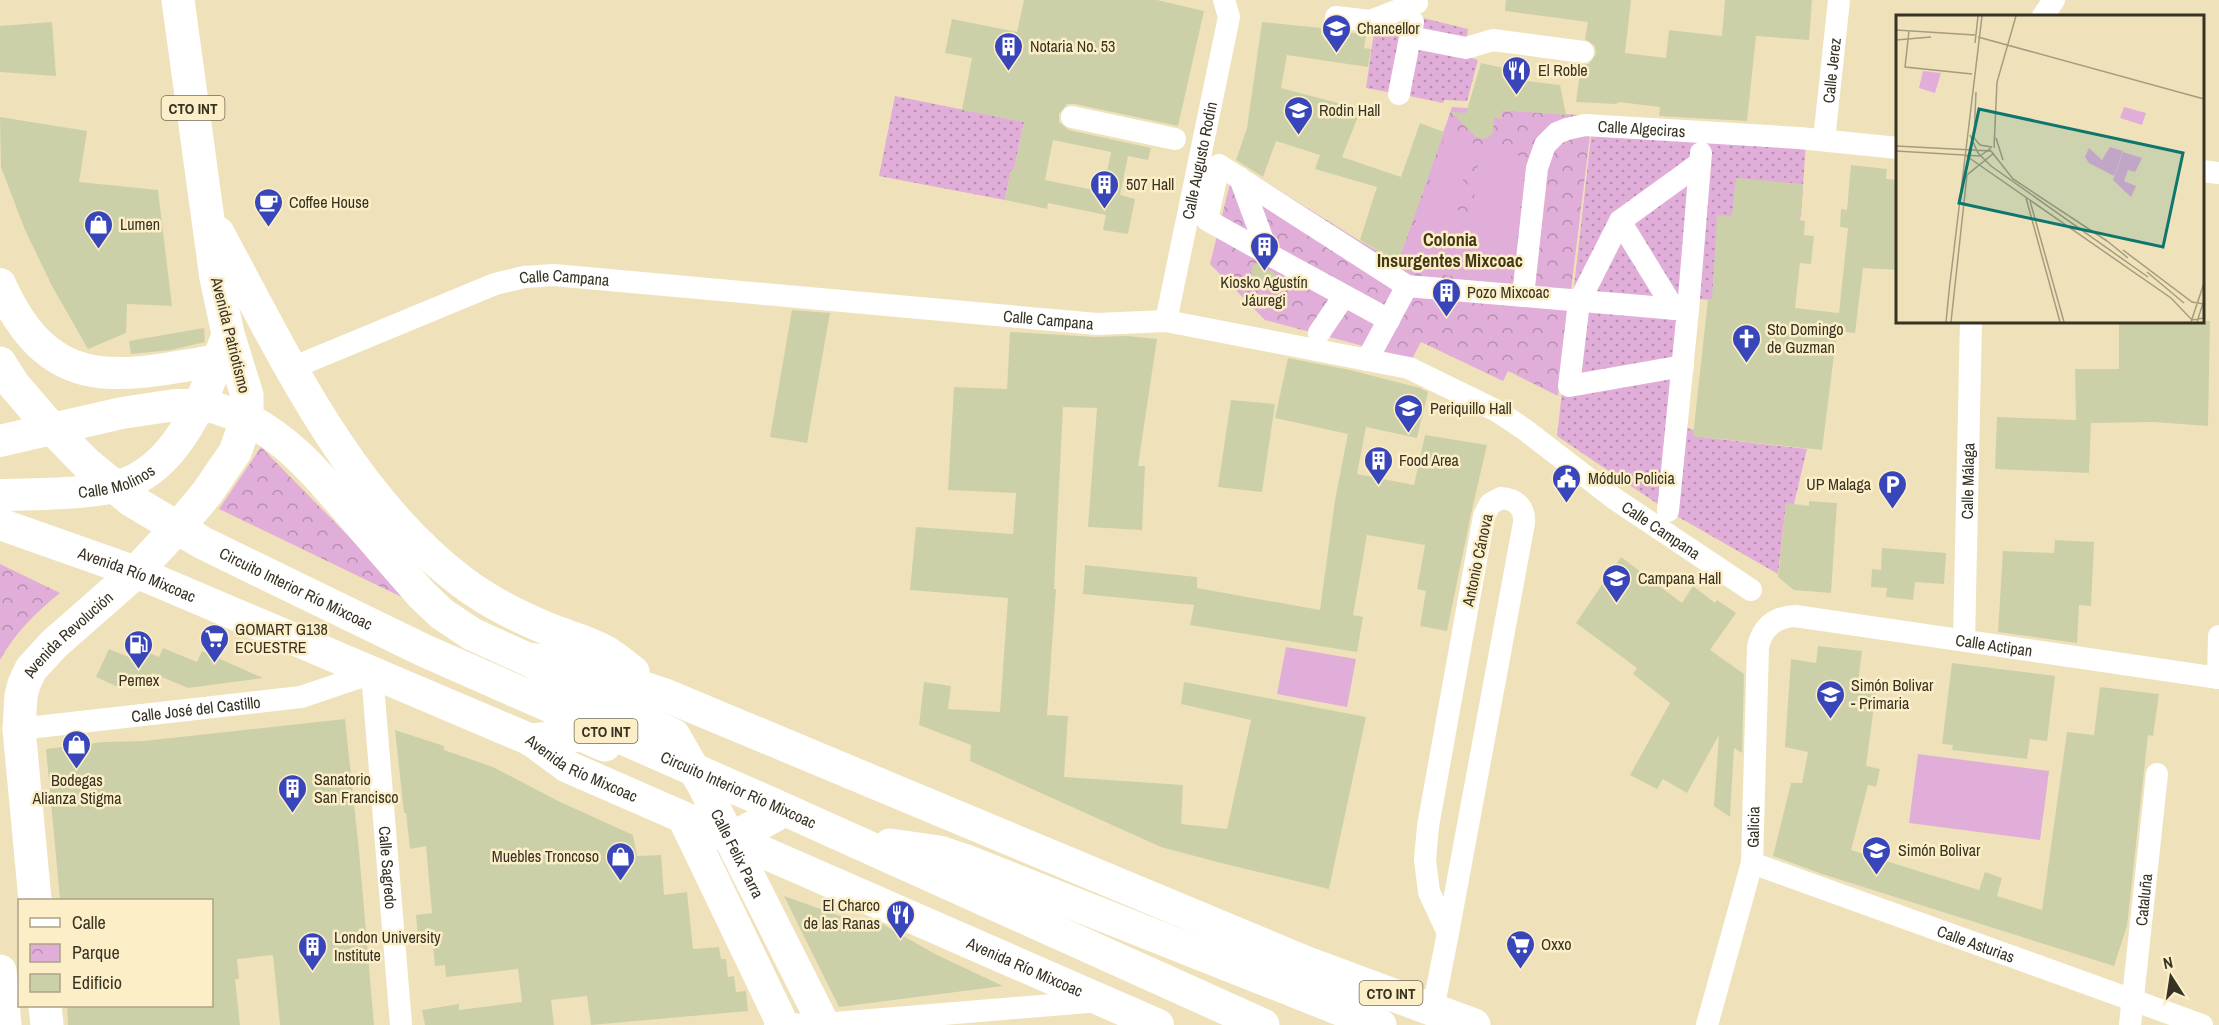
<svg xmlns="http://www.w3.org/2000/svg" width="2219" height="1025" font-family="'Archivo Narrow',sans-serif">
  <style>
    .grass { fill: url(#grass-dots) }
    .park { fill: url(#park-crowns) }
    .garden { fill: #e1aed9 }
    .building { fill: #ccd0a9; fill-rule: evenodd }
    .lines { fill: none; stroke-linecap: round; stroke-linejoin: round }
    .street { stroke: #fff; stroke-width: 22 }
    .secondary { stroke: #fff; stroke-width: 32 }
    .primary { stroke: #fff; stroke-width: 33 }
    .highway { stroke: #fff; stroke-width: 33 }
    .labels { text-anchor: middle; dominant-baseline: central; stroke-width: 5; stroke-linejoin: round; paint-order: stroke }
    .shield { fill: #fcefc8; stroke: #726b54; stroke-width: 1.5 }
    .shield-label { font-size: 15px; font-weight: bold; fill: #373223 }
    .poi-label { font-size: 16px; fill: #373223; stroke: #fcefc8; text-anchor: start }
    .street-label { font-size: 16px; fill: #373223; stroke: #fcefc8 }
    .neighbourhood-label { font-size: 18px; font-weight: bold; fill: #433816; stroke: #fcefc8 }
    .inset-road { fill: none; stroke: #a59c7e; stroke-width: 1.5 }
    .view { fill: #0f766e; fill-opacity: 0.15; stroke: #0f766e; stroke-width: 3 }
    .inset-edge { fill: none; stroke: #373223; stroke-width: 3 }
  </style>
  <defs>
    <pattern id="grass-dots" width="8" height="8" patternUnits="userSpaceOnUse" patternTransform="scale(1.5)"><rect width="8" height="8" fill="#e1aed9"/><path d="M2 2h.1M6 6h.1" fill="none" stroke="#b78eb0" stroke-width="1.8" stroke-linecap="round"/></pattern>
    <pattern id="park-crowns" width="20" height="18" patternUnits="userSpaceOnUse" patternTransform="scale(1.5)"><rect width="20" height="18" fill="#e1aed9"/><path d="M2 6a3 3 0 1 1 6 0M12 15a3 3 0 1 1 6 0" fill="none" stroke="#b78eb0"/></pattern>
  </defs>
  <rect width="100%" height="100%" fill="#efe2bb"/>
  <path class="grass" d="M1414,16L1398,94L1366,88L1374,32Z
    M1415,16L1468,29L1466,47L1411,37Z
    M1411,38L1478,60L1467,101L1444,100L1443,103L1400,94Z
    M895,96L1024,122L1014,170H1011L1005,200L879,176Z
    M1592,128L1806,141L1801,216L1769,305L1687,298L1673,424L1694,430L1693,436L1807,449L1794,504H1786L1778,574L1668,511L1557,436Z"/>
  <path class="park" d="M1452,107L1594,116L1592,119L1558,396L1508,371L1503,381L1421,342L1412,359L1265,320L1210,264L1235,163L1360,241L1398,262Z
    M261,447L414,603L219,509Z
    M0,564L60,593C36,612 15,633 0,660Z"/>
  <path class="garden" d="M1460,133L1471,139L1474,145L1454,209L1472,214L1479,155C1497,140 1517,145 1525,167L1510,286L1400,267L1445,137L1450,134Z
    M1286,647L1356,659L1347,707L1277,694Z
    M1918,754L2049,771L2040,840L1909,823Z"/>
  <path class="building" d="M1024,0H1157L1204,11L1178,126L1075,104H1067L1059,114V122L1069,130L1151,148L1148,160L1128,156L1120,195L1135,199L1128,234L1103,230L1106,215L1048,203L1047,209L1005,200L1011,169L1014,170L1024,122L962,110L972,58L945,53L952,19L1017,32ZM1053,140L1111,152L1103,192L1045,180Z
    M1506,0H1631L1625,53L1666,58L1669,30L1722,36L1725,0H1812L1809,40L1756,36L1747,121L1659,116L1660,107L1619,102L1616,104L1576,102L1581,65L1589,64L1596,54L1595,46L1585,39L1588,22L1505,11Z
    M52,22L56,76L0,72V26Z
    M1262,22L1321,28V34L1325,40L1333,43L1344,39L1347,32L1366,35L1364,48L1371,49L1368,67L1287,55L1281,88L1361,109L1342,157L1401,177L1420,123L1444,132L1398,262L1360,240L1377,187L1315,169L1320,155L1276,141L1263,177L1236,160L1247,128Z
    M1481,63L1529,74L1526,81L1560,85L1566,115L1502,110V119L1494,118L1493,132L1489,137L1483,139L1476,137L1451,112L1466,113Z
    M0,117L87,131L79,182L158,190L172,306L127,304L126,333L88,349L52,286L25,230L1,167Z
    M1851,165L1887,169L1886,179L1898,180V270L1863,268L1855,333L1837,331L1822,450L1693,436L1708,299H1712L1717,215L1732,216L1736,178L1803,184L1800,220L1805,221L1804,235L1814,236L1811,264L1800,263L1795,308L1839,313L1848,228L1840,227L1841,209L1847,210Z
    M1256,263L1275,273V278L1268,284H1258L1252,276V266Z
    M792,310L830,313L807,443L770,437Z
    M2119,321H2210L2208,426L2154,422L2091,423L2089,473L1995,469L1997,417L2076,420L2075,369H2119Z
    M204,328L205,342L171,350L131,354L129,341Z
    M1010,332L1096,337L1127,336L1157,339L1138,466H1145L1142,530L1088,527L1097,408L1063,407L1054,589H1056L1047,715L1068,716L1064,777L1183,785L1181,824L1227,829L1251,720L1181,704L1184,682L1366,717L1329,889L1221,863L1161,847L970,761L971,745L919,725L924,682L951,686L948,709L1000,712L1008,598L910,590L916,527L1013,534L1016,493L948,490L954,387L1007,389Z
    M1288,358L1350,370L1420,388L1428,392L1417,438L1366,427L1357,474L1414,485L1425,435L1487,445L1471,514L1447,631L1420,626L1426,591L1417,589L1425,545L1367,535L1353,615L1363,617L1357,652L1190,625L1194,605L1083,594L1085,565L1197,577V588L1320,610L1335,500L1348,434L1275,418Z
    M1231,400L1275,404L1262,492L1218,487Z
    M1809,501L1837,503L1831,593L1794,590L1778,577L1786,503L1809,506Z
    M2055,540L2094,542L2091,606L2079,605L2077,643L1998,632L2003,551L2054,553Z
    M1882,548L1946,553L1944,584L1915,582L1913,600L1886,597L1887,588L1871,587L1872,569L1881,570Z
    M1621,557L1682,603L1693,586L1715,603L1717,600L1736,613L1710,650L1744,674L1742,753L1734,748L1730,817L1714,806L1719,735L1687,793L1663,779L1657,789L1630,775L1670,703L1633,674L1637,668L1576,623Z
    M1818,646L1862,651L1857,690L1876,691L1866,766L1880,769L1876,787L1868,785L1851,850L1979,890L1985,872L2002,878L1997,896L2042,910L2067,732L2094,735L2100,687L2159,694L2153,736L2148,735L2127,926L2114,966L1822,874L1773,856L1791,783H1802L1808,752L1785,747L1791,659L1816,663Z
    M136,647L159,657L163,648L197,662L202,651L263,678L188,688L152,673L146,685L123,675L118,687L96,677L109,649L131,658Z
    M1952,663L2055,676L2047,741L2030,739L2027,759L1952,750L1953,745L1942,744Z
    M345,719L359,851L374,1025H280L273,955L237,959L239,979H235L240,1025H68L67,1005H212V900H60L46,749L104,742L143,741Z
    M395,730L444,746V750L493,767L558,801L633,835L637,856L661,855L664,895L687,892L693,949L719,947L721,959H726L728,977L734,976L736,992L746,991L748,1011L591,1025L587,996L551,1000L554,1025H425L422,1010L459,1004V1010L522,1002L518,969L446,977L445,965L435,966L433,945L419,946L416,915L432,913L426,846L410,849L406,813H404Z
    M784,896L849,919L882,924L937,955L1003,986L839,1007Z"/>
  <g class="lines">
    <g class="street">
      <path d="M2043,16L2054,0"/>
      <path d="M1334,30L1336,17L1370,21L1417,3"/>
      <path d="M1410,37L1466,48L1493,40L1583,52"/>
      <path d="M1399,94L1413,22"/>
      <path d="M1072,117L1175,139"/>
      <path id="s1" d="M1824,140L1839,0"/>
      <path d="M2202,171L2219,173"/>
      <path d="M1240,178L1268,254L1389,320"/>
      <path d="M1620,221L1674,309"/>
      <path d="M1268,254L1207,220L1219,165L1407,286L1688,310L1668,511"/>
      <path id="s2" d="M1523,296L1537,168L1545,145L1557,133L1567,129L1585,125L1799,138L1898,148"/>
      <path d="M1688,310L1701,153"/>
      <path id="s3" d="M1166,321L1229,17L1224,0"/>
      <path d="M1319,333L1344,296"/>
      <path d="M1367,360L1407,286"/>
      <path d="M1683,366L1569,386L1579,302L1620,221L1700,163"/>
      <path id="s4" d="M292,368L495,284L524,277L554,275L1097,324L1166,321L1409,368L1497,411L1524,429L1615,499L1751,590"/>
      <path d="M1501,498C1517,499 1525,508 1524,523L1448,933L1429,892L1425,860L1428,826L1484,516L1490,504Z"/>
      <path id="s5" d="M1964,640L1971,321"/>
      <path d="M2218,678L2219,636"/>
      <path id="s6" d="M19,729L301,697L372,673L401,1025"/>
      <path id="s7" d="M1752,863L2202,1025"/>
      <path d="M1433,1009L1448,933"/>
      <path d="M775,1025L823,1024L1100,1001"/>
      <path id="s8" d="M1707,1025L1752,863L1758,647C1762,627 1775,617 1795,616L2219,678"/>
      <path id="s9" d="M2130,1025L2157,774"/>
    </g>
    <g class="secondary">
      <path d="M0,284C50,395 116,378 218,360"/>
      <path d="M0,441L122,413L175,405H198L216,408L247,419"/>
      <path id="s10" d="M0,495C34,494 102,495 132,481C186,456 208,385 228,334"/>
      <path id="s11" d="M0,524L136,572L531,740L566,766L1158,1025"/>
      <path id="s12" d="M527,659L569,684L674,735L704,787L824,1025"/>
      <path d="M684,819L783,1025"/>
    </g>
    <g class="primary">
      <path d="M218,233C284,355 349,496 461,581C488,602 521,618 553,631C569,637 588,642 604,651C614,657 624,665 633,672"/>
      <path d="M247,419C291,442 317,474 349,511C373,539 397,567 422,595L442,614L472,634L527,659L571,664L665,695L1307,963L1474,1025"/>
      <path id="s13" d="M35,900L19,729L21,696L24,684L31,669L54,644L136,572L187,517L207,493L235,452L247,419V395L228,334L216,278L178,0"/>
      <path d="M45,1006L47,1025"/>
    </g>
    <g class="highway">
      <path id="s14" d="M0,363L14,385L44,420L86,463L131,500L203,543L423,650L790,812L1263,1025"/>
      <path d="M531,740L582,735L605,745"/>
      <path d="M730,839L774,816"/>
      <path d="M890,845L939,852L969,862L1380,1025"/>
      <path d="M0,971L5,1025"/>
    </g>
  </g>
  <defs>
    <symbol id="university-pin" viewBox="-11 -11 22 30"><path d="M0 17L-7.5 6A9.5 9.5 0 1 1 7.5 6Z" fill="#3946b9" stroke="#fcefc8"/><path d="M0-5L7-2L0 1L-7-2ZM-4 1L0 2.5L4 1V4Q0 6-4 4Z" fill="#fff"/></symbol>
    <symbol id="building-pin" viewBox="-11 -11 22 30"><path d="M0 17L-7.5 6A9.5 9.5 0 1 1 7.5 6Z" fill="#3946b9" stroke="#fcefc8"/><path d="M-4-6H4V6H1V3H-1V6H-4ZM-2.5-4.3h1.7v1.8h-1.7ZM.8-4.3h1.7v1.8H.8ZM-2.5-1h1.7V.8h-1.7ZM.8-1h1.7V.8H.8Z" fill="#fff"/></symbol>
    <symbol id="restaurant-pin" viewBox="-11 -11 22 30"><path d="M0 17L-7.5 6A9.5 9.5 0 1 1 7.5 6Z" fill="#3946b9" stroke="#fcefc8"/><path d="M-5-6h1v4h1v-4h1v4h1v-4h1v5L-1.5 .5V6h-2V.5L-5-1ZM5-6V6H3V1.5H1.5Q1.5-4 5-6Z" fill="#fff"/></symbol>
    <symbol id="cafe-pin" viewBox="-11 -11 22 30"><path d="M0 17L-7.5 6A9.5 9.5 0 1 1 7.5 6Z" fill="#3946b9" stroke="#fcefc8"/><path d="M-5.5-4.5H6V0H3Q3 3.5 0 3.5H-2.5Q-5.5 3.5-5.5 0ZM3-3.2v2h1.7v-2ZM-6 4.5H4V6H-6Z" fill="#fff"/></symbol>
    <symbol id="shop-pin" viewBox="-11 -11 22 30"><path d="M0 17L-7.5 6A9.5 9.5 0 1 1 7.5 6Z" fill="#3946b9" stroke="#fcefc8"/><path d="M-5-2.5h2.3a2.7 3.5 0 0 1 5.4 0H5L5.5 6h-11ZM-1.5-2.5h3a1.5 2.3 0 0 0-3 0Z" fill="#fff"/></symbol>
    <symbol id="church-pin" viewBox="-11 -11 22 30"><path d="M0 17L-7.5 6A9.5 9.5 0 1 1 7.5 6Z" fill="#3946b9" stroke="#fcefc8"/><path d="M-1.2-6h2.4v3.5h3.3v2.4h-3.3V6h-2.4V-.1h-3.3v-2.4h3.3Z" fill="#fff"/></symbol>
    <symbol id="civic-pin" viewBox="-11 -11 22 30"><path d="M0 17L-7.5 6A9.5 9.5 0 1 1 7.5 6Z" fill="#3946b9" stroke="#fcefc8"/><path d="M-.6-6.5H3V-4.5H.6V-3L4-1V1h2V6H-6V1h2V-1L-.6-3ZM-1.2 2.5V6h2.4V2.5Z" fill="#fff"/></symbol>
    <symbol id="parking-pin" viewBox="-11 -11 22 30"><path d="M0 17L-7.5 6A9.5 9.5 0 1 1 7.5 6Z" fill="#3946b9" stroke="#fcefc8"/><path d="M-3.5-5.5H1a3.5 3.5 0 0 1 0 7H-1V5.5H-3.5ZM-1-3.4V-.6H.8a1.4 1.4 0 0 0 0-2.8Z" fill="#fff"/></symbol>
    <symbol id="supermarket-pin" viewBox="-11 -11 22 30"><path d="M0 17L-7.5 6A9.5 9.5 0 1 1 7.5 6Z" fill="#3946b9" stroke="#fcefc8"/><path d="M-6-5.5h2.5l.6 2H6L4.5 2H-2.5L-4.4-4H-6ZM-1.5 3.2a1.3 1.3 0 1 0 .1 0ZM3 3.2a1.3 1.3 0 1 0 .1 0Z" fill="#fff"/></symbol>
    <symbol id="fuel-pin" viewBox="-11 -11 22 30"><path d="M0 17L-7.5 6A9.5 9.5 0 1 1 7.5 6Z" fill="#3946b9" stroke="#fcefc8"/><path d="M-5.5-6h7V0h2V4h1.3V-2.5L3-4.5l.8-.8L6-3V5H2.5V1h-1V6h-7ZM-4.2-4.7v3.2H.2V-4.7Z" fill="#fff"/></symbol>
    <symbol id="school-pin" viewBox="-11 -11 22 30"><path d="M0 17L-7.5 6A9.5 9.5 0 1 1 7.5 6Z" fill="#3946b9" stroke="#fcefc8"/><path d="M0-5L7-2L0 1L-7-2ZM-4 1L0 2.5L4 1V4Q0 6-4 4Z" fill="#fff"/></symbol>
  </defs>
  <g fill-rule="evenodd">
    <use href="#university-pin" x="1320" y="12" width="33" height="45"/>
    <use href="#building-pin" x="992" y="30" width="33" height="45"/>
    <use href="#restaurant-pin" x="1500" y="54" width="33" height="45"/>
    <use href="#university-pin" x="1282" y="94" width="33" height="45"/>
    <use href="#building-pin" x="1088" y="168" width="33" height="45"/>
    <use href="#cafe-pin" x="252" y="186" width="33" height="45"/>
    <use href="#shop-pin" x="82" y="208" width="33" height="45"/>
    <use href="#building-pin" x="1248" y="230" width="33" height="45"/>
    <use href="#building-pin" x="1430" y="276" width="33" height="45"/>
    <use href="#church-pin" x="1730" y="322" width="33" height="45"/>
    <use href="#university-pin" x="1392" y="392" width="33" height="45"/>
    <use href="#building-pin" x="1362" y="444" width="33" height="45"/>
    <use href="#civic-pin" x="1550" y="462" width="33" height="45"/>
    <use href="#parking-pin" x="1876" y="468" width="33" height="45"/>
    <use href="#university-pin" x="1600" y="562" width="33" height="45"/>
    <use href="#supermarket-pin" x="198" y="622" width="33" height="45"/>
    <use href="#fuel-pin" x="122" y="628" width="33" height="45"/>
    <use href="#school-pin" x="1814" y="678" width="33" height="45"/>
    <use href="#shop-pin" x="60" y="728" width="33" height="45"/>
    <use href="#building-pin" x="276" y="772" width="33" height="45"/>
    <use href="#school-pin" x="1860" y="834" width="33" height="45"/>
    <use href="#shop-pin" x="604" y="840" width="33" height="45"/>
    <use href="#restaurant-pin" x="884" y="898" width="33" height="45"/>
    <use href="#supermarket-pin" x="1504" y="928" width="33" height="45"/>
    <use href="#building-pin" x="296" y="930" width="33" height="45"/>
  </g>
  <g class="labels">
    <g class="shield">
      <rect x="161.5" y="96" width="63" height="24" rx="4.5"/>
      <rect x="574.5" y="719" width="63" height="24" rx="4.5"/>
      <rect x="1359.5" y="981" width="63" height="24" rx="4.5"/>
    </g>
    <g class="shield-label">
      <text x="193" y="108">CTO INT</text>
      <text x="606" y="731">CTO INT</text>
      <text x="1391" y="993">CTO INT</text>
    </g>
    <g class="poi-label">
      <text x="1357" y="28">Chancellor</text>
      <text x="1030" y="46">Notaria No. 53</text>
      <text x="1538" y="70">El Roble</text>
      <text x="1319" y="110">Rodin Hall</text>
      <text x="1126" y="184">507 Hall</text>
      <text x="289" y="202">Coffee House</text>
      <text x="120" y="224">Lumen</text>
      <text x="1264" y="282" text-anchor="middle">Kiosko Agustín<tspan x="1264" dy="18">Jáuregi</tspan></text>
      <text x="1467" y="292">Pozo Mixcoac</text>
      <text x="1767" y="329">Sto Domingo<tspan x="1767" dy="18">de Guzman</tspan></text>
      <text x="1430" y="408">Periquillo Hall</text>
      <text x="1399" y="460">Food Area</text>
      <text x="1588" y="478">Módulo Policia</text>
      <text x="1871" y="484" text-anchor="end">UP Malaga</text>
      <text x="1638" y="578">Campana Hall</text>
      <text x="235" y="629">GOMART G138<tspan x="235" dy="18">ECUESTRE</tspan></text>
      <text x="139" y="680" text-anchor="middle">Pemex</text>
      <text x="1851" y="685">Simón Bolivar<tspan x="1851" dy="18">- Primaria</tspan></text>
      <text x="314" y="779">Sanatorio<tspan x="314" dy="18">San Francisco</tspan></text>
      <text x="77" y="780" text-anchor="middle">Bodegas<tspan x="77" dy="18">Alianza Stigma</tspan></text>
      <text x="1898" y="850">Simón Bolivar</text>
      <text x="599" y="856" text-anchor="end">Muebles Troncoso</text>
      <text x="880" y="905" text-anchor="end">El Charco<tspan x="880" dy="18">de las Ranas</tspan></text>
      <text x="334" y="937">London University<tspan x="334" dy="18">Institute</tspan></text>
      <text x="1541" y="944">Oxxo</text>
    </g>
    <g class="street-label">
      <text stroke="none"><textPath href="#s1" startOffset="70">Calle Jerez</textPath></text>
      <text stroke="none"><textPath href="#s2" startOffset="256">Calle Algeciras</textPath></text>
      <text stroke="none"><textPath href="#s3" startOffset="164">Calle Augusto Rodin</textPath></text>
      <text stroke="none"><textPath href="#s4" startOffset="290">Calle Campana</textPath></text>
      <text stroke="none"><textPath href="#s4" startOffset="776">Calle Campana</textPath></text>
      <text transform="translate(231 335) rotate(76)">Avenida Patriotismo</text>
      <text stroke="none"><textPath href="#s10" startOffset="118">Calle Molinos</textPath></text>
      <text stroke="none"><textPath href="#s5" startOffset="159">Calle Málaga</textPath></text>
      <text stroke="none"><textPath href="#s4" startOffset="1442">Calle Campana</textPath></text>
      <text transform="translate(1477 560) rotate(-78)">Antonio Cánova</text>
      <text stroke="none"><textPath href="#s11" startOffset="146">Avenida Río Mixcoac</textPath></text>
      <text stroke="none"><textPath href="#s14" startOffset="378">Circuito Interior Río Mixcoac</textPath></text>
      <text stroke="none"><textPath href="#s13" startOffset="284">Avenida Revolución</textPath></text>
      <text stroke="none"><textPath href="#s8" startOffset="638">Calle Actipan</textPath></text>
      <text stroke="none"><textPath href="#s6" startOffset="178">Calle José del Castillo</textPath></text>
      <text stroke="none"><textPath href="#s11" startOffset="632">Avenida Río Mixcoac</textPath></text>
      <text stroke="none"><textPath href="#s14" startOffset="864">Circuito Interior Río Mixcoac</textPath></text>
      <text stroke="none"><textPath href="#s8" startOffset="204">Galicia</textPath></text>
      <text stroke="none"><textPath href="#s12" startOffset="300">Calle Felix Parra</textPath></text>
      <text stroke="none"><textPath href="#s6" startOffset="554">Calle Sagredo</textPath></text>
      <text stroke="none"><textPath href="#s9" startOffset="126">Cataluña</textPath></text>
      <text stroke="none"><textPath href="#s7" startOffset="238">Calle Asturias</textPath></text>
      <text stroke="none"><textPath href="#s11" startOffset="1118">Avenida Río Mixcoac</textPath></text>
    </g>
    <g class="neighbourhood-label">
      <text x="1450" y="239">Colonia<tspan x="1450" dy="21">Insurgentes Mixcoac</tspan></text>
    </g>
  </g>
  <g transform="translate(1896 15)">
    <rect width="308" height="308" fill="#efe2bb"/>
    <path d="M27,56L45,58L39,78L23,73ZM227,137L246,143L239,157L232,155L228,166L240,171L235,182L217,165Z" fill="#e1aed9"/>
    <path d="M214,132L227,136L218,161L193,148L189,142L193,133L206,145Z" fill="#e1aed9"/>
    <path d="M228,92L250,98L246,110L224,103Z" fill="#e1aed9"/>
    <path class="inset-road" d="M0,15L79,20M13,16L9,52L76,59M82,22L308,84M0,25L35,22M79,28L82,1M80,77L78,123L84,130L96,132M74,120L82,138L95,151L252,262M100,123L107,145M0,131L95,136L117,164L211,226M98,133L101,67L120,1M0,136L84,141L95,133M69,140L275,283L296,305L308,303M130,183L164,307M134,186L168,307M210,225L232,243M227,235L296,287L308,289M251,257L288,288M54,268L86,1M50,307L54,267M55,307L71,160L98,138M295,307L308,268M301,307L307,288"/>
    <path class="view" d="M83,94L287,138L267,232L63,188Z"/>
    <rect width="308" height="308" class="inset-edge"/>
  </g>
  <rect x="18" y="899" width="195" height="108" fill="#fcefc8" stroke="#ada386" stroke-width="1.5"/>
  <rect x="30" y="918" width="30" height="9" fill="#ffffff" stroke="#ada386" stroke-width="1.5"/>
  <text x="72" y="929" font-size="18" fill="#373223">Calle</text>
  <rect x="30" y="944" width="30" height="18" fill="url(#park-crowns)" stroke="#ada386" stroke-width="1.5"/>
  <text x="72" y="959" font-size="18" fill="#373223">Parque</text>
  <rect x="30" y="974" width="30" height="18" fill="#ccd0a9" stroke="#ada386" stroke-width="1.5"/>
  <text x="72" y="989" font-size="18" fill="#373223">Edificio</text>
  <g transform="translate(2171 977) rotate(348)" stroke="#fcefc8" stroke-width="4.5" paint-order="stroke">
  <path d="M0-4.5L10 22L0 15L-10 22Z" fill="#373223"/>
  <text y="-9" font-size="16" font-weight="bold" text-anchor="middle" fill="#373223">N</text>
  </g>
</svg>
